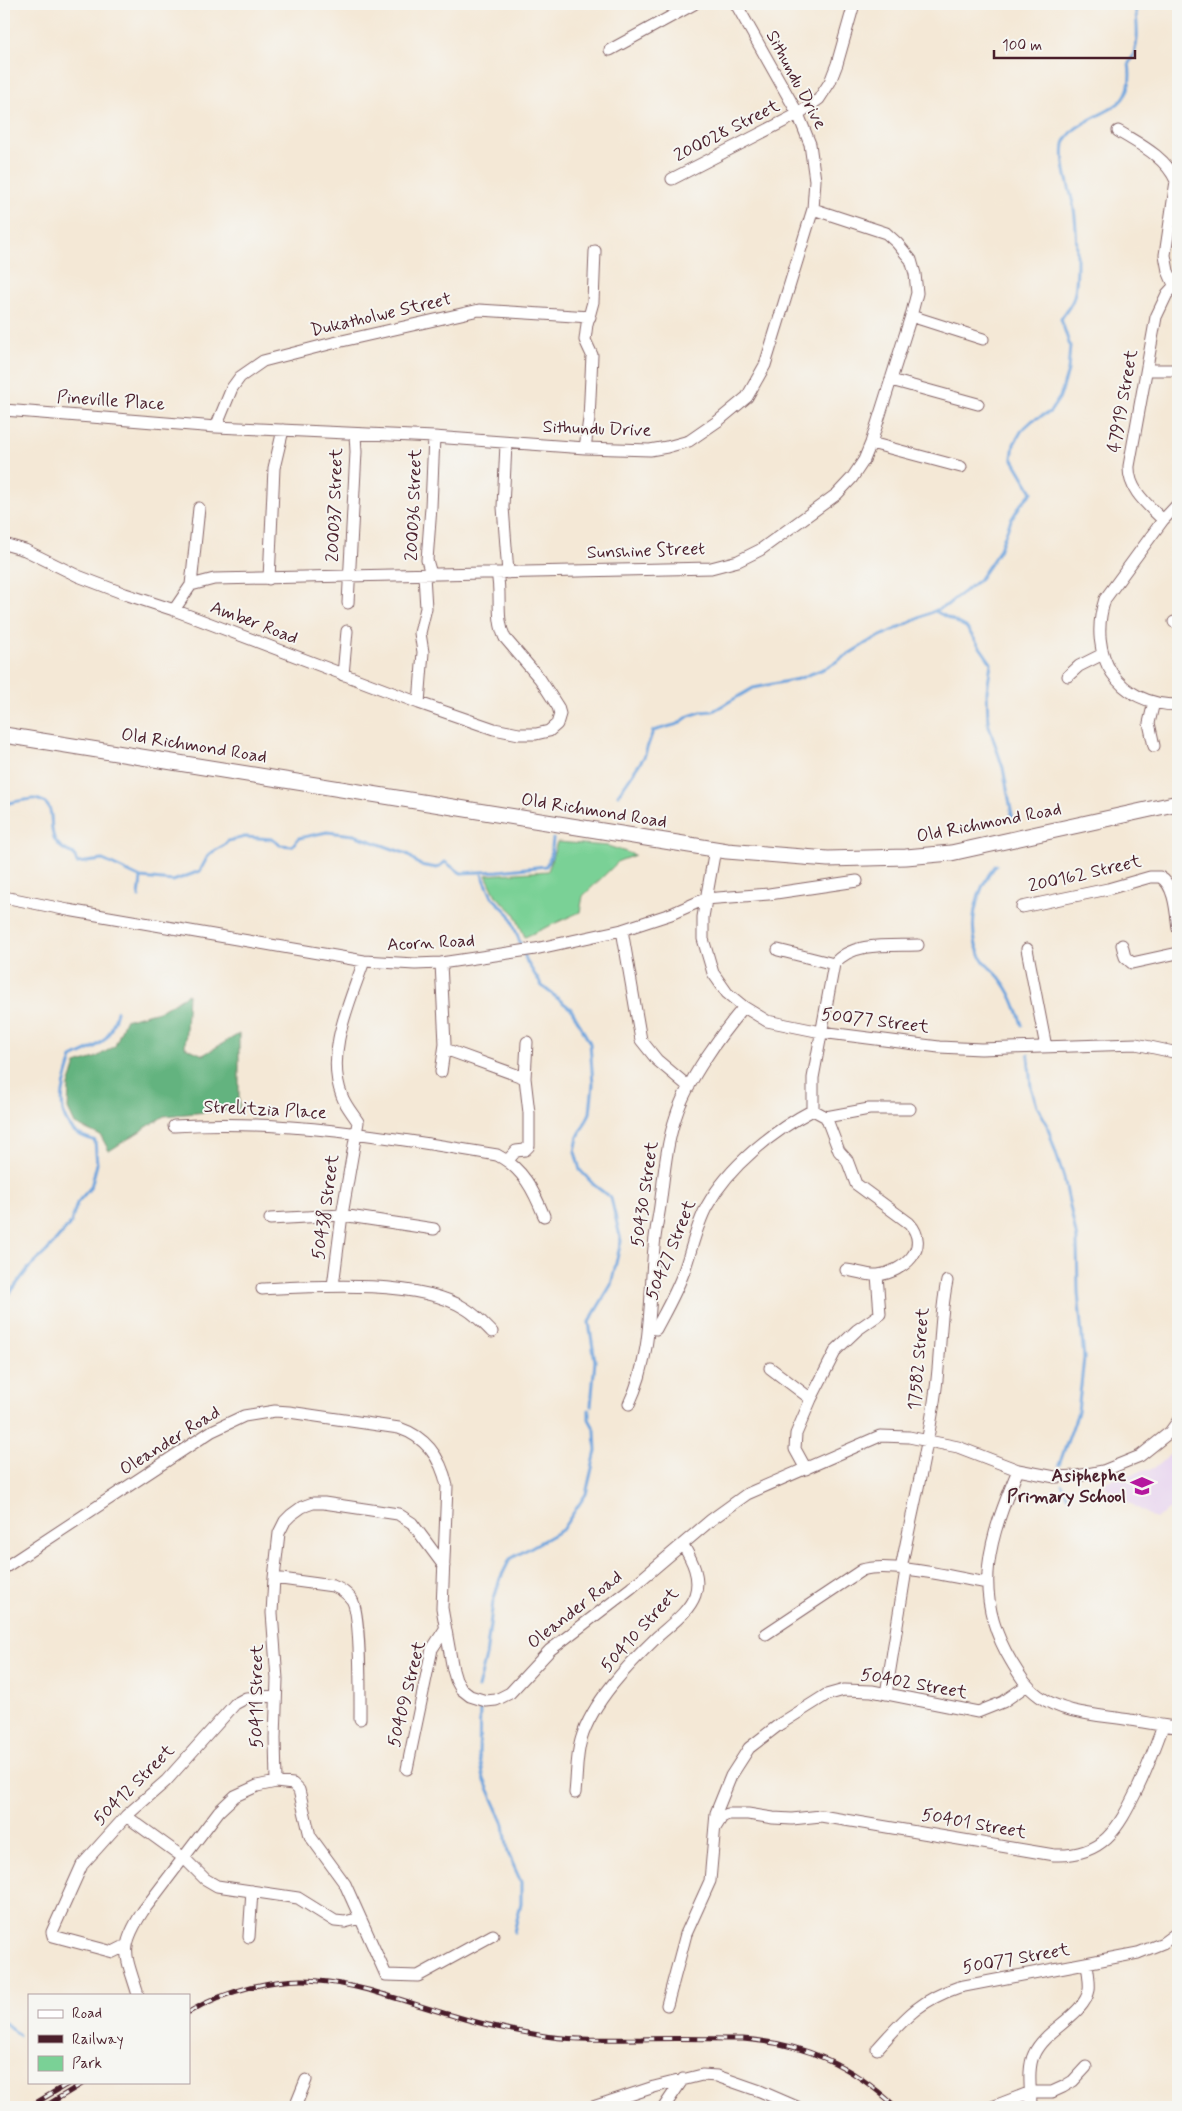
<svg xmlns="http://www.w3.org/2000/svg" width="1182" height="2111" font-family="Mynerve,sans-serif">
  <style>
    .built { fill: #e7d2ef }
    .green { fill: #7ad196; stroke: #627860 }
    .forest { fill: #63b37f; stroke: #566955 }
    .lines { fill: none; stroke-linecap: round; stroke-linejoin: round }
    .stream { stroke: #71a5dd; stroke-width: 3 }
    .street-casing { stroke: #866567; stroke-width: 13 }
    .secondary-casing { stroke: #866567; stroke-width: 17 }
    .street { stroke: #fff; stroke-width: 11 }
    .secondary { stroke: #fff; stroke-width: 15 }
    .rail-casing { stroke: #4a1f2b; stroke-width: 5 }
    .rail { stroke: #f6f6f2; stroke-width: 3; stroke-dasharray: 9; stroke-linecap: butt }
    .labels { text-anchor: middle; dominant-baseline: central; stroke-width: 4; stroke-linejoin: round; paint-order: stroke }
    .street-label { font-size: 18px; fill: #4a1f2b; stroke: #f6f6f2 }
    .poi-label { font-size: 18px; font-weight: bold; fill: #4a1f2b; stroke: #f6f6f2; text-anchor: end }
  </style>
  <rect width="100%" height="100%" fill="#f6f6f2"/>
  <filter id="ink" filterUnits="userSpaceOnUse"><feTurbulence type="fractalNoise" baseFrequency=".02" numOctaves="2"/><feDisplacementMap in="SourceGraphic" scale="10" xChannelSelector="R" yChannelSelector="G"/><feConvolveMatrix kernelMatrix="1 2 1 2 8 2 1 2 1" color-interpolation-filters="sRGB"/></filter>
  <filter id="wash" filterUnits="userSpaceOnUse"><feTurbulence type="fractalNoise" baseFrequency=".0096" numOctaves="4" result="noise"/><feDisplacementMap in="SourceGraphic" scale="20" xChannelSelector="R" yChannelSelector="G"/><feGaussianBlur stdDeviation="1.12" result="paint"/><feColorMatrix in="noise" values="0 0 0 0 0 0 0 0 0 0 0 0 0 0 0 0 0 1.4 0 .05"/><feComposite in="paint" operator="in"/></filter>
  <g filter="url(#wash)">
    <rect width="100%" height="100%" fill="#f4e8d6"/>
    <path class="built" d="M1178,1448V1504L1155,1519L1108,1489L1103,1482L1154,1468Z"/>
    <path class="green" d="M557,842L608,846L635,855L619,861L583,896L580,912L525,937L514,913L496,896L486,875L548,871Z"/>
    <path class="forest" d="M188,994L185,1047L203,1055L239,1034V1109L164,1116L109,1151L101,1136L75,1124L68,1109L69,1086L76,1064L95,1058L115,1046L125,1020L162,1010Z"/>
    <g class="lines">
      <path class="stream" d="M935,611L966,627L991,663L987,691L988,723L1003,768L1013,820
        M618,795L644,757L653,731L678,724L689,716L701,712L713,711L753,688L798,679L826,668L868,642L947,605L979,580L999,551L1011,520L1021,504L1032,492L1012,458L1014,444L1022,430L1033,420L1050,412L1060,397L1068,371L1070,346L1061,319C1065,312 1073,304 1074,296C1079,279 1077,222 1073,204C1069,184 1061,166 1064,144C1065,139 1071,133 1075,129C1105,107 1136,110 1129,63C1141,46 1137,23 1135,4
        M4,804C10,803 31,798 35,799C68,805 33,840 74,854L77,863L103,860L141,878L173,881L200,871L209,854L223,846L228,841L245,837L272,839L280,845L292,846L299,838L327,832L354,835L407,854L420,865L437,868L445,862L461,873L498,871L546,866L551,856L553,839
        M996,865C976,889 964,931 983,960C987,966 994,971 999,977C1012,993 1016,1006 1022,1025
        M481,872L492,897L510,915L527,962L542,986L571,1009L590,1043L593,1084L590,1113L578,1137L575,1152L580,1170L594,1185L611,1198L621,1241L611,1285L589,1322L595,1361L591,1406
        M139,897L141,878
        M1028,1055L1031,1087L1037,1106L1046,1122L1064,1178L1077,1239L1078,1292L1084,1358L1078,1412L1059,1465
        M4,1325L7,1297L28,1269L47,1251L71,1223L77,1203L91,1187L97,1164L95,1141C88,1138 79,1136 74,1131C53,1112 65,1081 72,1058C101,1044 109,1044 117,1011
        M1062,1484L1067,1496
        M478,1688L486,1656L493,1602L500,1579L510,1559L562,1530L586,1494L596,1451L595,1430L589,1419V1410
        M480,1705L479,1755L484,1779L504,1824L508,1853L521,1882V1903L514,1932
        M4,2022L19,2035"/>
    </g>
  </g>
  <g filter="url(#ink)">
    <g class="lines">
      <defs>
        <path id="street" d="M610,50L694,4
          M1118,131C1139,144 1166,157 1176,181L1165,255L1168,271L1174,285
          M672,179L798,114L819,99L830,82L837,64L854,4
          M911,316L983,339
          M1147,370H1178
          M891,380L978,404
          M4,410L216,427L434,437L585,448L650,450L667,447L689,441L718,421L747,397L765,365L813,209L815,180L810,144L798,114L736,4
          M216,427L232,388L240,377L263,361L333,343L479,310L590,317
          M871,443L961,467
          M506,444L503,507L508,573
          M585,448L589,419L592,355L585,340L587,324L593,302L595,251
          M1178,504L1163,520L1105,599C1087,655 1117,705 1178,705
          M1163,520C1148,505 1128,490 1129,466L1156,317L1167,294L1178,282
          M4,544L25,550L78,576L125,594L174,610L419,703L494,729L519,734H536L549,731L557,724L560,714L558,707L540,679L505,638C495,618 502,595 497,573
          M431,574L427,560L431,507L434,437
          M269,579L274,468L283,430
          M191,585L199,508
          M348,603L356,452L355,434
          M174,610L191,585L214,579L711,568L738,561L760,550L837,494L852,478L864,460L871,443L911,316L917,293L915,274L911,260L897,243L886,233L813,209
          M1174,622H1178
          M343,675L347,631
          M1068,676L1079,666L1103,654
          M1154,702L1149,723L1154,746
          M419,703L423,652L420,633L426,608L424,575
          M715,849L703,917V939L713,973L727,993L744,1007L767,1021L821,1032L939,1047L981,1049L1136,1044L1178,1053
          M4,897L68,910L364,961L415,964L441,963L535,949L622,930L671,914L705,899L769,894L857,881
          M1022,907L1108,889L1150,877H1160C1175,885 1176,913 1178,929
          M622,930L641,1040L657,1060L689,1087
          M1122,945L1125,957L1132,963L1178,953
          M1027,949L1046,1047
          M778,950L834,964
          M441,963L445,1044L441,1072
          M445,1049L525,1078
          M813,1110L826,1117L839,1151L847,1160L856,1184L909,1223C932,1248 903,1272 878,1275C868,1276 856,1271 846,1270
          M813,1110V1078L834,964C852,941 892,946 918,945
          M826,1117L869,1109H910
          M174,1126C282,1119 391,1137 497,1155C523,1168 534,1191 544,1216
          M508,1160L516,1151L525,1150L529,1146V1113L525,1078L527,1042
          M270,1219L342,1215L434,1229
          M333,1286L342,1215L358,1122C353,1114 345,1105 342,1096C325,1053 350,1002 364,961
          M262,1289C317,1286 419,1279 466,1309C476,1315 484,1324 492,1332
          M650,1326L656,1329C666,1310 677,1291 684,1271C692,1249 696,1226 707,1206C729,1166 773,1131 813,1110
          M770,1368L811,1399
          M629,1404C653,1354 649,1300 654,1247C655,1233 658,1220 660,1206C664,1176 666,1145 676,1116C687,1081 720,1035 744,1007
          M806,1469L795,1449L796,1434L811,1399L836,1350L857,1330L880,1314L877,1275
          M1018,1470C990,1537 970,1593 1011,1661C1019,1674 1026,1687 1039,1696C1063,1714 1101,1715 1130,1720C1146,1722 1162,1726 1178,1727
          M4,1568L212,1431L244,1416L275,1411L289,1412L399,1428C426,1437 441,1458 447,1486L442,1608L453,1670L456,1680L461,1689L470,1696L486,1701L496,1700L510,1693L550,1650L631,1588L711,1520L747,1494L880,1436L909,1437L958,1447L1018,1470L1055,1477L1077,1476L1103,1471L1140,1456L1170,1432L1178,1421
          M901,1569C912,1511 927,1454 935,1395C941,1357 939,1319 947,1281
          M274,1578L333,1586C341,1589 347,1593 352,1600C361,1614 360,1697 360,1719
          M766,1634L862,1570C888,1561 957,1578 987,1583
          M886,1694L906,1570
          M407,1769L432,1649L445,1629
          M276,1782L275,1738L277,1679L272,1613L274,1578L279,1533L285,1521L291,1515L302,1507L313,1503H324L398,1514L412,1523L444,1566
          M575,1793C577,1776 576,1757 581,1740C592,1702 629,1664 657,1637C670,1625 689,1612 695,1595C701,1577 692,1560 683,1545
          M126,1816L184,1858L205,1879L217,1886L298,1898L335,1921L345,1922L360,1918
          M715,1828L722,1817L728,1814H748L773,1818L792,1819L821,1816L1054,1855C1103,1857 1118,1829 1137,1790C1147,1769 1155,1748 1163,1726
          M249,1937L252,1891
          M125,1946L113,1952L53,1936L52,1932L82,1865L126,1816L166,1781L235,1704L246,1698L276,1696
          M138,1995C126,1954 118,1950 143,1911L219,1811L235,1796L257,1786L276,1782L293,1784L299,1790L310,1836L345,1884L386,1975L418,1976L493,1935
          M667,2005L686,1934L710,1881L716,1813L731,1776L749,1748L780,1724L826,1695L844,1690L872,1691L978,1712L1003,1702L1026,1686
          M877,2049C905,2018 918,2001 959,1987L1138,1953L1163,1943L1178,1932
          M295,2107L306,2080
          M593,2107L654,2087L702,2075L717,2076L760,2091L797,2107
          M664,2107L683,2079
          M992,2107L1031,2092H1052L1063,2087L1073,2081L1086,2067
          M1031,2107C1031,2091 1027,2068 1034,2054C1045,2029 1084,2016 1089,1990C1090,1982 1088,1972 1087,1964"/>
        <path id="secondary" d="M4,735L727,851L828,859L906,857L951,853L1178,803"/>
      </defs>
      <use href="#street" class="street-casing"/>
      <use href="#secondary" class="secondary-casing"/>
      <use href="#street" class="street"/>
      <use href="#secondary" class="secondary"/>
      <defs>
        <path id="rail" d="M189,2012C224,1991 278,1976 319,1981C364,1985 408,2003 451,2015C480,2024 510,2030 539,2035C573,2041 608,2039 641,2039C675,2038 709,2039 743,2039C806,2044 850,2064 896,2107
          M29,2107L71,2082
          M44,2107L85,2082"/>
      </defs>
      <use href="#rail" class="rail-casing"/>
      <use href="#rail" class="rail"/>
    </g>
  </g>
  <defs>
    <symbol id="school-bare" viewBox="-9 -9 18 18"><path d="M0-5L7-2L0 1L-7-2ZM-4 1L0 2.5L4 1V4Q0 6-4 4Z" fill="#b5179e" stroke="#f6f6f2" stroke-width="2.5" paint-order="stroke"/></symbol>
  </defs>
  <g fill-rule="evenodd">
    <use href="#school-bare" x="1126" y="1470" width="32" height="32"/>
  </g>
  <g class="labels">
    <g class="street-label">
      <text transform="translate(796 80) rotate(62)">Sithundu Drive</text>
      <text transform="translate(727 131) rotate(-27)">200028 Street</text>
      <text transform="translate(381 315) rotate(-13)">Dukatholwe Street</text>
      <text transform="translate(111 401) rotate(4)">Pineville Place</text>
      <text transform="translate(1123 401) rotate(-80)">47919 Street</text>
      <text transform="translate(597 429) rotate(2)">Sithundu Drive</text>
      <text transform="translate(335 505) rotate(-88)">200037 Street</text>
      <text transform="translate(414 505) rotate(-88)">200036 Street</text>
      <text transform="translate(646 551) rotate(-2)">Sunshine Street</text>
      <text transform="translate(254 623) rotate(21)">Amber Road</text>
      <text transform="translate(194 746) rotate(9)">Old Richmond Road</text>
      <text transform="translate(594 811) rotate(9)">Old Richmond Road</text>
      <text transform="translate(989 823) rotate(-11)">Old Richmond Road</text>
      <text transform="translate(1085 874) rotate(-13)">200162 Street</text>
      <text transform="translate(431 943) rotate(-3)">Acorn Road</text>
      <text transform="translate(875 1021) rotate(7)">50077 Street</text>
      <text transform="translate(265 1110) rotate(3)">Strelitzia Place</text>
      <text transform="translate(645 1194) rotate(-82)">50430 Street</text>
      <text transform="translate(326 1207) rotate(-82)">50438 Street</text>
      <text transform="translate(671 1250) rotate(-68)">50427 Street</text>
      <text transform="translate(919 1359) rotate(-85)">17582 Street</text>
      <text transform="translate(170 1441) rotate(-32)">Oleander Road</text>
      <text transform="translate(575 1610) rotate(-38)">Oleander Road</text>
      <text transform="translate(640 1630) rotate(-48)">50410 Street</text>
      <text transform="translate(914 1684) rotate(10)">50402 Street</text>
      <text transform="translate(407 1694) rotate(-76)">50409 Street</text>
      <text transform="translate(257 1696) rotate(-90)">50411 Street</text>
      <text transform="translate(134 1785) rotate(-45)">50412 Street</text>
      <text transform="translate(974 1824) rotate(10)">50401 Street</text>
      <text transform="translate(1016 1959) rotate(-10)">50077 Street</text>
    </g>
    <g class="poi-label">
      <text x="1126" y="1476">Asiphephe<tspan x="1126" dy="21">Primary School</tspan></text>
    </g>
  </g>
  <rect width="1182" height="2111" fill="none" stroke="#f6f6f2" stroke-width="20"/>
  <rect x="28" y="1994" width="162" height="90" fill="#f6f6f2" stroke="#b1a0a2"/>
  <rect x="38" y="2010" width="25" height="8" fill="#ffffff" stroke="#b1a0a2"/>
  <text x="72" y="2018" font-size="15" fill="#4a1f2b">Road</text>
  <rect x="38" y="2035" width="25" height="8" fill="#4a1f2b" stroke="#b1a0a2"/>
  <text x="72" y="2044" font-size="15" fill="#4a1f2b">Railway</text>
  <rect x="38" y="2056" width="25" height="15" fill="#7ad196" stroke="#b1a0a2"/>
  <text x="72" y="2068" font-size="15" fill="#4a1f2b">Park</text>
  <path d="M994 50v8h141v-8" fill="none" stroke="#4a1f2b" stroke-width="2.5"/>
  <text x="1002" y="50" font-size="15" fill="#4a1f2b" stroke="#f6f6f2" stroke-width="4" paint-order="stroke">100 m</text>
</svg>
